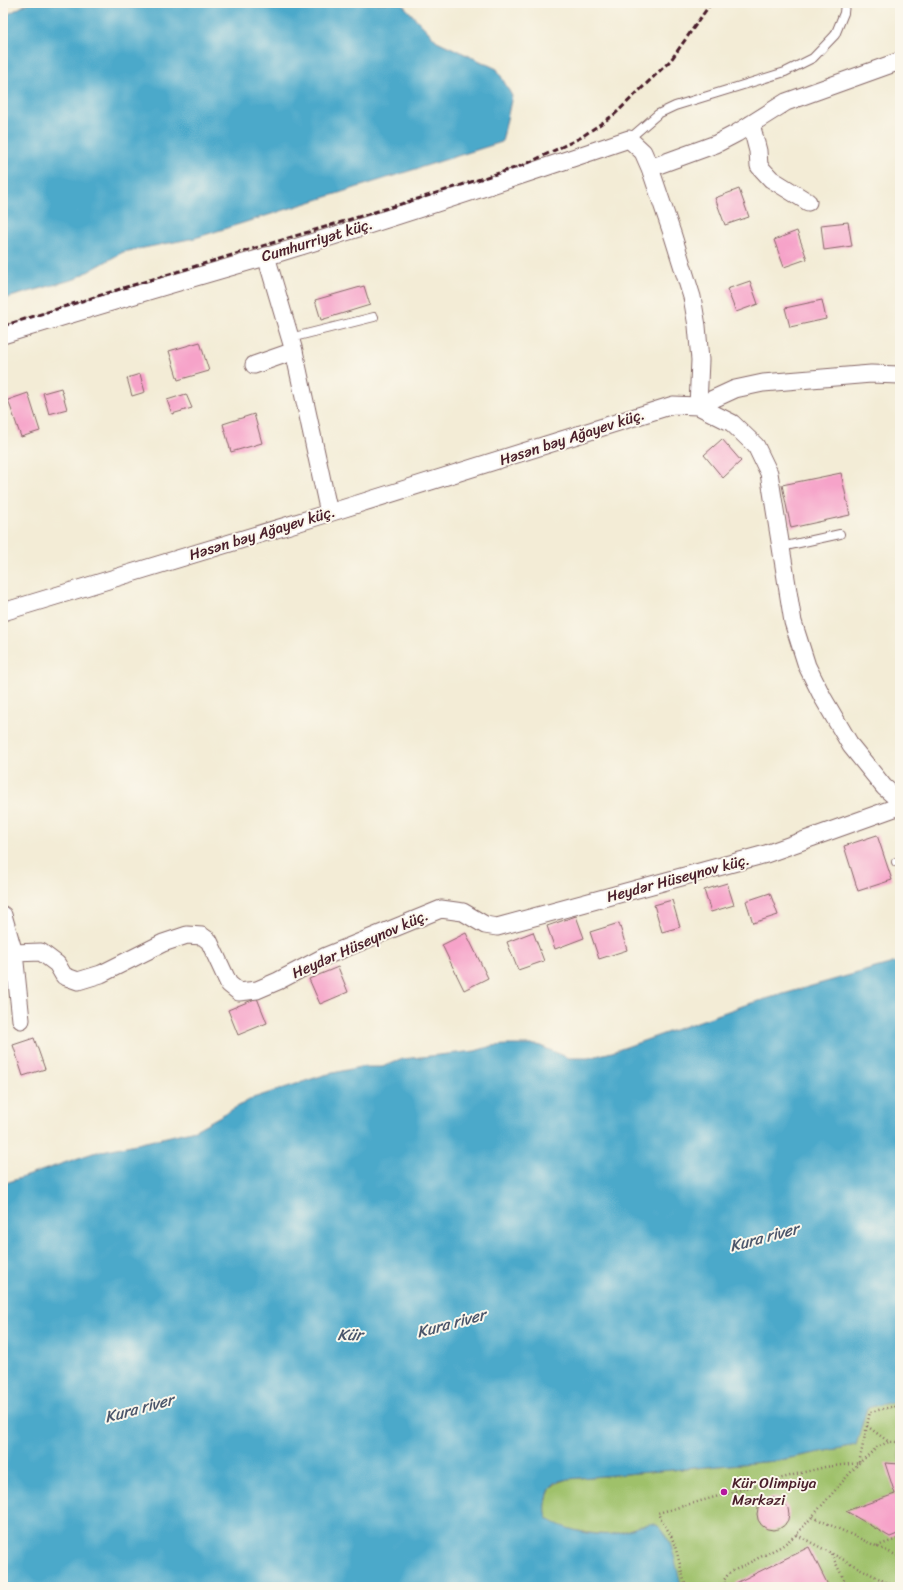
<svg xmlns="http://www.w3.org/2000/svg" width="903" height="1590" font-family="Sriracha,sans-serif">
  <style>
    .green { fill: #9fc16a; stroke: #74704a }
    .water { fill: #4ca9ca; stroke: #4b647a }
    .building { fill: #f6a3c9 }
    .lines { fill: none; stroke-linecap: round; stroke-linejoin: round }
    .service-casing { stroke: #856767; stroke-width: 10 }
    .minor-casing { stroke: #856767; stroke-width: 19 }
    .path { stroke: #856767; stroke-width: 2.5; stroke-dasharray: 1 3; stroke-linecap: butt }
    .service { stroke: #fff; stroke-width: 8 }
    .minor { stroke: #fff; stroke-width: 17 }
    .rail { stroke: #4a1f2b; stroke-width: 3; stroke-dasharray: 6 3; stroke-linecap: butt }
    .poi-dot { fill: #b5179e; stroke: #fbf7ec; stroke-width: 1.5 }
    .labels { text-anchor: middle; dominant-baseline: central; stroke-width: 4; stroke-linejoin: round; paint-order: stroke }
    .street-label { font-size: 15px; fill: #4a1f2b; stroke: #fbf7ec }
    .poi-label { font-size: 15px; fill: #4a1f2b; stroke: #fbf7ec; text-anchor: start }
    .water-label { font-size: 16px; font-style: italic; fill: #4b566b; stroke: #fbf7ec }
  </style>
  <rect width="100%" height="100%" fill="#fbf7ec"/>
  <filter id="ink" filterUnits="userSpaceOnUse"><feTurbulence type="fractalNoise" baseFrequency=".025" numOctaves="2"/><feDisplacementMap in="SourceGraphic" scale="8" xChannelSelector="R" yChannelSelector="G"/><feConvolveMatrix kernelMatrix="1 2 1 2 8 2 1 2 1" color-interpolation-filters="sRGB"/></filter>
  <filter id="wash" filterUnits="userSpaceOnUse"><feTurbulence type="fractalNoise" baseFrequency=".012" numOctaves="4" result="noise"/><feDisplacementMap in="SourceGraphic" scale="16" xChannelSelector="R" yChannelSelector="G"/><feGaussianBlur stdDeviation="0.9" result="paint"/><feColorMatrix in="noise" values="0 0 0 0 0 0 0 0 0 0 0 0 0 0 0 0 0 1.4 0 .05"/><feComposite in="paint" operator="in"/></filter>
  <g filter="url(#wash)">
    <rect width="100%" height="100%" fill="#f3ecd6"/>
    <path class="green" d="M900,1400V1587H682L669,1544L657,1525C642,1523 627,1532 613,1534C601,1536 551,1529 546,1516C544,1511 546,1501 548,1495C551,1484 558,1482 568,1479L775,1461L856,1445L867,1408Z"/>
    <path class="water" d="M28,3H403L402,4L437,41L497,69L512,96L502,142L195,238L123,252L75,279L3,299V17Z
      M900,961V1400L867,1408L856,1445L775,1461L568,1479C564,1480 558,1481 555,1483C546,1490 544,1508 547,1518C560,1529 597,1537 614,1534C626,1532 637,1526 649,1524C654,1523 659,1526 662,1530C674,1542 676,1571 682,1587H3V1184L93,1153L150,1141L195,1130L253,1098L324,1075L360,1067H382L403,1059L475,1051L492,1046L507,1045H538L569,1058H588L612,1052L748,1004Z"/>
    <g id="blocks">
      <path class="building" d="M739,189L749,217L725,225L715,198Z
        M848,222L852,246L824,250L821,225Z
        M797,231L807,259L784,267L774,240Z
        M750,281L758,304L736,312L727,289Z
        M364,286L370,305L321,320L315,300Z
        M822,300L826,319L790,327L785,308Z
        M200,342L209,371L178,380L169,351Z
        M140,374L145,392L132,396L127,378Z
        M61,388L67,409L49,414L43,393Z
        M28,393L40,431L21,437L8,400Z
        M186,394L192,408L172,414L167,400Z
        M254,414L262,443L231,452L223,424Z
        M722,439L741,461L723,478L704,455Z
        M841,473L850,515L791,528L782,485Z
        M877,835L892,880L858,891L844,846Z
        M727,883L734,905L711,912L704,890Z
        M770,893L778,915L753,923L746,901Z
        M672,900L680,927L662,932L654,905Z
        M576,916L584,938L555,949L547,926Z
        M619,923L627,950L599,959L590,932Z
        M533,932L544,961L518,970L507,942Z
        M466,933L488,978L464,990L442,945Z
        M338,967L348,992L320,1004L309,979Z
        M257,998L267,1023L238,1035L228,1010Z
        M34,1038L45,1069L23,1076L13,1045Z
        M885,1463L900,1464V1533L890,1537L846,1511L895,1494Z
        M757 1514a16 16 0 1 1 32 0a16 16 0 1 1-32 0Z
        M809,1547L829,1587H738L736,1583Z"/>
    </g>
  </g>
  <g filter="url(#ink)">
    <use href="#blocks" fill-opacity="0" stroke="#856767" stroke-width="1"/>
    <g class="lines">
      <defs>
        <path id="service" d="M629,139L658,114L675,106L785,72L813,58L835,35L844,13L845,3
          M290,338L374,317
          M781,547L840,534
          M896,862L900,861"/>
        <path id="minor" d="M751,124L758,151L759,166L771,179L808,202
          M650,168L716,144L737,133L786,102L900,61
          M266,256L294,351L329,513
          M3,335C90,308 178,282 265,257C387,220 508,180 629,139L643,152L650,168L673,236L692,297L697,326L700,360L698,406L735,389L763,383L871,374L900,375
          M254,365L294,351
          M3,612L329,513L673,405L698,406L732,423L756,446L769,473L793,622L807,666L823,698L851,746L884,787L900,801
          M3,915L14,953L41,952L57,964L64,976L78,981L101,974L163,943L187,935L202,936L209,941L229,984L239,992L257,990L278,981L326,956L441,909L463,912L485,925L497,927L766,854L900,806
          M14,953L21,1020"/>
      </defs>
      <use href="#service" class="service-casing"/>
      <use href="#minor" class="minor-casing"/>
      <path class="path" d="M867,1426L889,1442
        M813,1517L900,1557
        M797,1535L895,1587
        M877,1546L900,1538
        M831,1554L848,1587
        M686,1587C681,1571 678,1553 672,1538C668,1528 661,1522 658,1513L797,1474L825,1467L859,1463L870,1412L900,1405
        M726,1587L724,1580L729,1573L782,1546L796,1535L859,1463L879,1446L889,1442H900"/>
      <use href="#service" class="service"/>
      <use href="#minor" class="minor"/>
      <path class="rail" d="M3,326L120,289L424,197L524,165L580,138L615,114L671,60L711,3"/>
    </g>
  </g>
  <circle class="poi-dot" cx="724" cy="1492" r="4"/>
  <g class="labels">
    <g class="street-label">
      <text transform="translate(317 240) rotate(-17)">Cumhurriyət küç.</text>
      <text transform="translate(572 437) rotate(-18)">Həsən bəy Ağayev küç.</text>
      <text transform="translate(262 533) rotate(-17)">Həsən bəy Ağayev küç.</text>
      <text transform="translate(678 878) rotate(-15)">Heydər Hüseynov küç.</text>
      <text transform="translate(360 944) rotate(-24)">Heydər Hüseynov küç.</text>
    </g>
    <g class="poi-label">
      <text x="732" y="1483">Kür Olimpiya<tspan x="732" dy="17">Mərkəzi</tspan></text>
    </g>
    <g class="water-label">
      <text transform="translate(764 1237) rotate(-15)">Kura river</text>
      <text transform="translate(451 1323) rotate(-15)">Kura river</text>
      <text x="350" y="1334">Kür</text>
      <text transform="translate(139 1408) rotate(-15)">Kura river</text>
    </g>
  </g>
  <rect width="903" height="1590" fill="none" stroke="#fbf7ec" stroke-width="16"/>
</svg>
